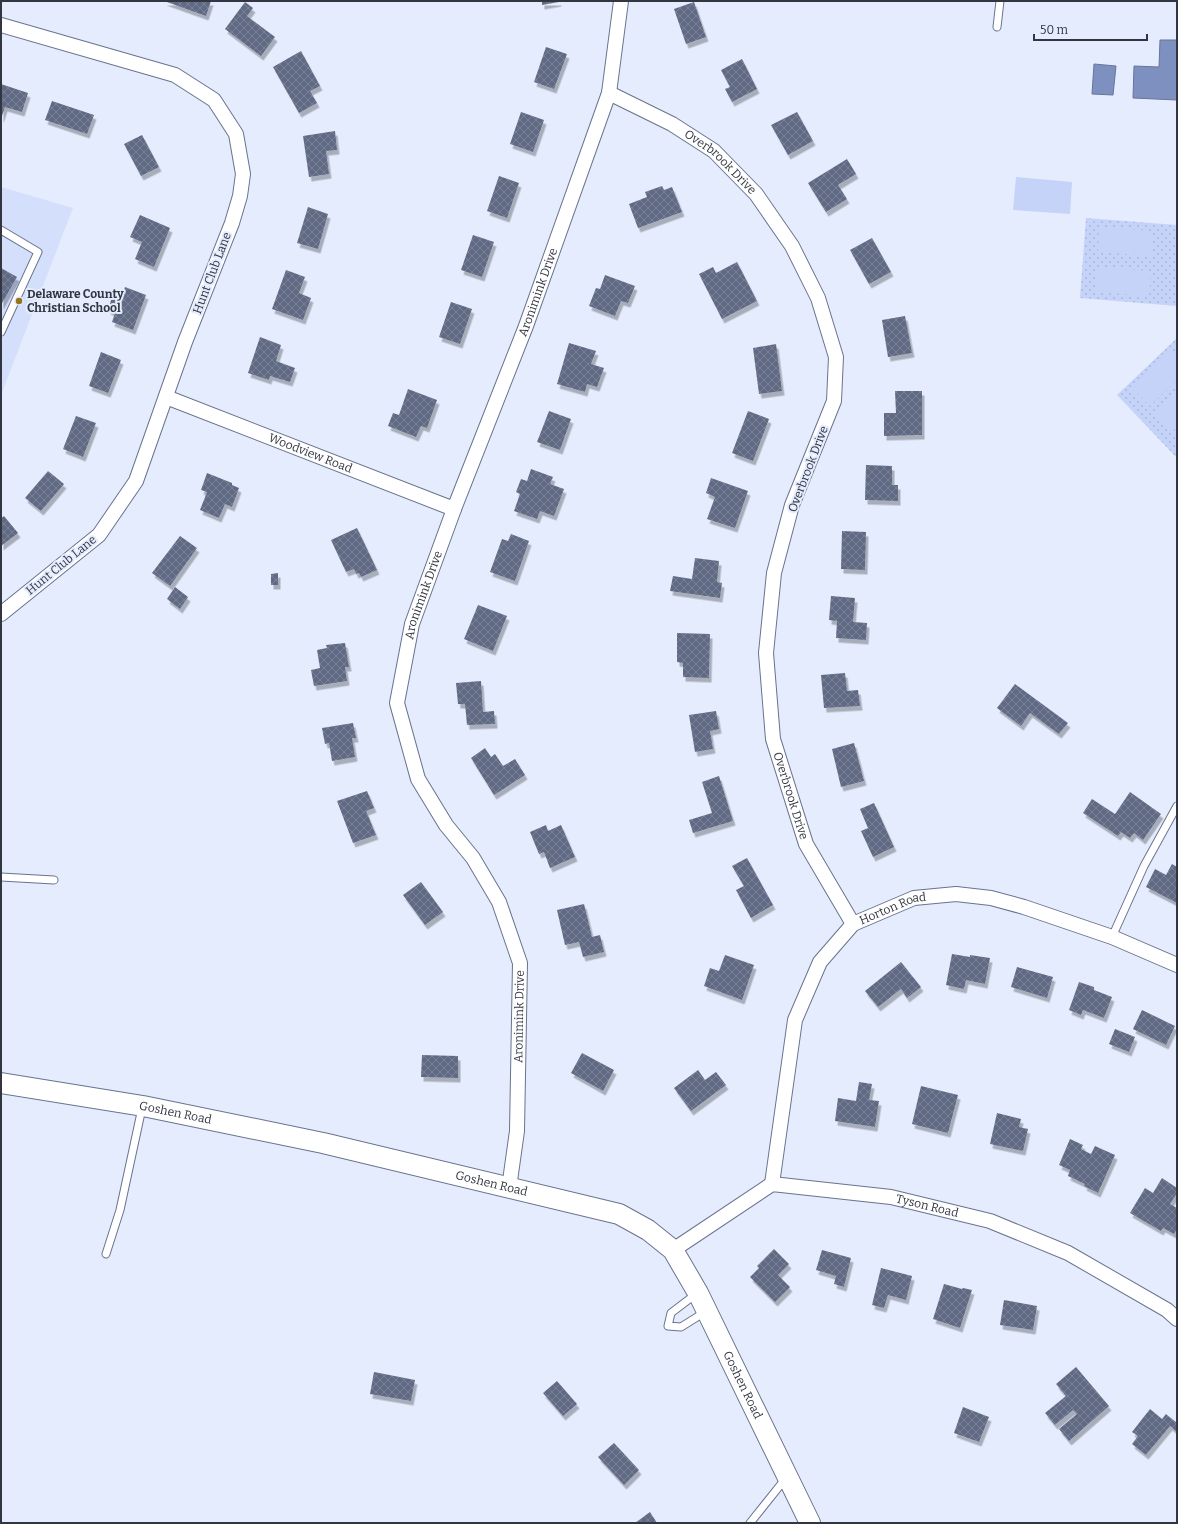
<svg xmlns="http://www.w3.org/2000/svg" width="1178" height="1524" font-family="Bitter,serif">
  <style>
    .built { fill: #d4dffc }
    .grass { fill: url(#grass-dots) }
    .garden { fill: #c5d3f9 }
    .water { fill: #7e90c0; stroke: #67759a }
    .building { fill: url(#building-cross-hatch); filter: url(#shadow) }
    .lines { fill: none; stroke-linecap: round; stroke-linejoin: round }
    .lane-casing { stroke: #69738d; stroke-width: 9 }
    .street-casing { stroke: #69738d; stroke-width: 16 }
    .secondary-casing { stroke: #69738d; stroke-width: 22 }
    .lane { stroke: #fff; stroke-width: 7 }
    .street { stroke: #fff; stroke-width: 14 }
    .secondary { stroke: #fff; stroke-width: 20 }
    .poi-dot { fill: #94751c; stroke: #e5ecfe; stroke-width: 1.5 }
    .labels { text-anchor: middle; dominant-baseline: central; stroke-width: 4; stroke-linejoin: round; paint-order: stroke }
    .street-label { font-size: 12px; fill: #313641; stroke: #e5ecfe }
    .poi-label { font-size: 12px; font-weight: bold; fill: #313641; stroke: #e5ecfe; text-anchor: start }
  </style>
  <defs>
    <pattern id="grass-dots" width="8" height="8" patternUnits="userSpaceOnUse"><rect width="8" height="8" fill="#c5d3f9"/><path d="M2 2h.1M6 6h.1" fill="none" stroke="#aab6d7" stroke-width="1.8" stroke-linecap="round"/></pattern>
    <pattern id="building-cross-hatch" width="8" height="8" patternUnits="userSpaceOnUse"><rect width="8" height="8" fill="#616b84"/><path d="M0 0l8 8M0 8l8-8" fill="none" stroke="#798194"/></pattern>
    <filter id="shadow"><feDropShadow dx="2.5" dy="4.5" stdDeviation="0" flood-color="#0004"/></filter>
  </defs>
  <rect width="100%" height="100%" fill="#e5ecfe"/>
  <path class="built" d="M1,187L73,208L1,395Z"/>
  <path class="grass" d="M1086,218L1177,225V306L1080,298Z
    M1177,338V458L1117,395Z"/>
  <path class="garden" d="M1016,177L1072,182L1070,214L1013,210Z
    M1099,227L1153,231L1152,256L1098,252Z
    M1097,267L1151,271L1149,296L1095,292Z
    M1171,351L1177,357V380L1150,406L1132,389Z
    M1177,392V427L1173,431L1156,413Z"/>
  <path class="water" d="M1160,40H1177V100L1133,98L1134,66L1159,67Z
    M1094,64L1116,66L1113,95L1092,94Z"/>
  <path class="building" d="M164,1H211L206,16Z
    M542,1H559V2L542,5Z
    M245,2L253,8L247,16L275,37L261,56L225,29Z
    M694,2L706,37L686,44L674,9Z
    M546,47L567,54L554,89L534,82Z
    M301,51L320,86L310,91L317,103L299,113L273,67Z
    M742,59L757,89L732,102L725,89L730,87L721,70Z
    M1,84L28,93L22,112L5,107L1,119Z
    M52,101L94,115L87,134L45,120Z
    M521,112L544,120L533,152L510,144Z
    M797,112L813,141L788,155L771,125Z
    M335,131L337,150L326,151L329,174L309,177L303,136Z
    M142,135L159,167L141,176L124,144Z
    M847,159L856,174L838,185L847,199L826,212L808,183Z
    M499,176L519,183L507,218L487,211Z
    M662,186L664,190L672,187L682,212L638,228L629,204L647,197L645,192Z
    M308,207L328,214L318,249L297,243Z
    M140,215L170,228L154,267L135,259L142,242L130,237Z
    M473,235L494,242L482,277L461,270Z
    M872,238L891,272L869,284L850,250Z
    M737,262L757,301L722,319L699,274L713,267L716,273Z
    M1,268L17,277L1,305Z
    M286,270L305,277L299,293L311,298L303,320L272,309Z
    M605,275L635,286L628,303L621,301L615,316L589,306L596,288L600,289Z
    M125,287L146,295L133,330L112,322L115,313L108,310L112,297L121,300Z
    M451,302L472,309L460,344L439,337Z
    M905,316L912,353L888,357L882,320Z
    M260,337L281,345L276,361L295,368L290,382L270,376L269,380L248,373Z
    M569,343L596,351L591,364L604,368L597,387L587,384L585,392L557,384Z
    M776,344L782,391L759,394L753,348Z
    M101,352L121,360L108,393L89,386Z
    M408,389L437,400L427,428L421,426L416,437L388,426L393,413L399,415Z
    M895,391H922V435L884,436V413H896Z
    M549,411L571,419L560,450L537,442Z
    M748,411L769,419L753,461L732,453Z
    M76,416L96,423L83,457L63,449Z
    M866,465L892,466V485H898V501L865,500Z
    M531,469L553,477L550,484L564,489L554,516L540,511L537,519L514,511L520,494L516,492L521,479L527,481Z
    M48,471L64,484L41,511L25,498Z
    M207,473L232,483V485L239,488L232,507L225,504L219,518L200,510L207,492L201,490Z
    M711,478L748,491L735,528L707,519L715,497L706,493Z
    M4,516L18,533L1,546V518Z
    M357,528L377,570L361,577L359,573L356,574L354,569L346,572L331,540Z
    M842,531L866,532L865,570L841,569Z
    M511,534L529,541L515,581L490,572L502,539L508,541Z
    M180,536L197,548L170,586L152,573Z
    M695,558L719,561L717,582L722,583L720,598L670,591L673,576L692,579Z
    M278,573V585H271V574Z
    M175,587L188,597L180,609L167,599Z
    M831,596L855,598L853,622L867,623L866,640L836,638L837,621L829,620Z
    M478,605L507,616L493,651L464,639Z
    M677,633L710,634L709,678L683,677V663L677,662Z
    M345,643L349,667H345L347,681L314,686L311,670L320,668L317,650L327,648L326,645Z
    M845,673L847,691L858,690L860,706L824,708L821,675Z
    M481,681L483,712L494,711L495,724L467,725L465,704H458L456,683Z
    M1015,684L1068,723L1059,734L1030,713L1021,726L997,708Z
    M716,711L719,729L710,731L713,749L695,752L689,715Z
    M353,723L356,738H352L355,757L332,761L329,743L325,744L322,728Z
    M854,743L864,781L841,787L832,749Z
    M485,748L491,757L495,754L503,766L515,759L525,775L494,795L471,758Z
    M719,776L733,821L693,833L689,820L712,813L702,782Z
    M367,791L374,808L366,811L376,835L353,843L337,801Z
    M1130,792L1161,814L1143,840L1134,833L1130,838L1121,832L1118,836L1083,813L1092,799L1115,814Z
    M874,803L894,847L873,857L861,831L868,828L860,809Z
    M546,825L548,831L561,825L575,857L550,868L544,852L539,854L530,832Z
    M747,858L773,905L751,918L736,890L744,886L732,866Z
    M1172,864L1177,867V903L1146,887L1155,869L1166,875Z
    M421,882L443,912L425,925L403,895Z
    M584,904L592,937L600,935L604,952L583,957L579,942L565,945L557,910Z
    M952,954L970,957V955L990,958L985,984L966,980L964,989L946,985Z
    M725,955L754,965L742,1000L704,986L710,968L719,971Z
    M901,962L921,987L907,998L901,989L878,1007L865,991Z
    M1017,967L1053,977L1047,998L1011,987Z
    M1079,982L1094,987V990L1112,997L1104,1018L1083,1010L1081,1015L1069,1010Z
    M1142,1010L1175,1026L1166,1045L1133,1029Z
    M1115,1029L1135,1037L1129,1052L1109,1044Z
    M582,1053L614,1070L603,1091L571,1073Z
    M422,1055L458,1056V1078L421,1077Z
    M698,1070L705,1080L716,1072L726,1085L691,1111L674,1088Z
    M859,1082L872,1084L869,1100L879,1101L875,1127L835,1121L838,1098L856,1101Z
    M921,1086L958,1095L948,1133L912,1124Z
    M997,1113L1021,1119L1019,1127L1028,1129L1023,1151L990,1144Z
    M1070,1139L1083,1145L1081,1149L1091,1154L1095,1146L1115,1155L1098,1193L1084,1186L1085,1184L1068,1176L1070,1170L1059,1165Z
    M1162,1178L1177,1188V1193L1170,1204L1177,1208V1229L1174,1234L1163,1228L1161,1231L1130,1213L1145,1188L1153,1193Z
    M774,1249L789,1264L778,1275L790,1287L775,1302L750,1277L759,1268L757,1266Z
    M822,1250L851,1258L844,1287L834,1284L836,1276L816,1270Z
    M881,1268L912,1276L906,1300L888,1295L884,1308L872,1305Z
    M944,1284L962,1289L963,1288L972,1290L960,1328L933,1319Z
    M1004,1300L1037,1306L1033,1330L1000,1325Z
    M1076,1367L1109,1406L1069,1441L1059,1429L1077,1414L1073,1410L1055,1425L1045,1413L1066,1396L1056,1384Z
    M374,1372L415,1380L411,1401L370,1394Z
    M557,1381L577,1404L563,1416L543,1393Z
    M963,1407L989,1417L979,1442L954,1433Z
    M1150,1409L1162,1419L1166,1414L1177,1423V1432L1170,1426L1146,1455L1132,1444L1138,1436L1132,1432Z
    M614,1443L639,1470L624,1485L598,1457Z
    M650,1512L657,1523H635Z"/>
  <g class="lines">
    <defs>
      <path id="lane" d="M997,27L1000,1
        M1,230L38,252L1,332
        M1,877L54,880
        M1112,937L1144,866L1177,806
        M106,1254L120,1210L142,1108
        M696,1294L671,1313L668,1326L681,1327L705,1312
        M750,1523L786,1478"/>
      <g id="street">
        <path d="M1,25L175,75L214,100L236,134L243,174L240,196L232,223L185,342L136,481L99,535L1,614"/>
        <path id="s1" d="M609,93L672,124L714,151L756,194L792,246L818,298L836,357L834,401L792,505L774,573L766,653L773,739L806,844L853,924"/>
        <path id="s2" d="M166,397L454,509"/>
        <path id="s3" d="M772,1184L795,1020L820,962L853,924L914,898L956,894L991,898L1024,907L1112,937L1177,965"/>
        <path id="s4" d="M509,1188L517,1131L520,963L499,902L473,858L446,825L418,779L397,703L412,624L454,509L526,326L609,93L621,1"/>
        <path id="s5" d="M673,1250L772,1184L891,1197L990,1221L1068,1253L1167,1310L1177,1319"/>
      </g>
      <g id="secondary">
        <path id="s6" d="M1,1083L143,1106L323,1143L619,1214L648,1230L673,1250L698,1293L810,1523"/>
      </g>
    </defs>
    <use href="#lane" class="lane-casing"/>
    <use href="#street" class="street-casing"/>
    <use href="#secondary" class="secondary-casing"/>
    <use href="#lane" class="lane"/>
    <use href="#street" class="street"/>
    <use href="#secondary" class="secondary"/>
  </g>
  <circle class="poi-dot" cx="19" cy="301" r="4"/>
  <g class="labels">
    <g class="street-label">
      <text stroke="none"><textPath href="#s1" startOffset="132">Overbrook Drive</textPath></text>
      <text transform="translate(212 273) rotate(-69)">Hunt Club Lane</text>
      <text stroke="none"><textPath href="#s4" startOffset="952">Aronimink Drive</textPath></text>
      <text stroke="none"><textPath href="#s2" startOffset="155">Woodview Road</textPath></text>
      <text transform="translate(808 469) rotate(-69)">Overbrook Drive</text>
      <text transform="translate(61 565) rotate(-39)">Hunt Club Lane</text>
      <text stroke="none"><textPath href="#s4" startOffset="628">Aronimink Drive</textPath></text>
      <text stroke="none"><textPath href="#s1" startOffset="816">Overbrook Drive</textPath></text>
      <text stroke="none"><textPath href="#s3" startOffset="322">Horton Road</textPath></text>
      <text stroke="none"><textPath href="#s4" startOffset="172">Aronimink Drive</textPath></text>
      <text stroke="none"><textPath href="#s6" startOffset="177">Goshen Road</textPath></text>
      <text stroke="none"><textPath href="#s6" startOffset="501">Goshen Road</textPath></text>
      <text stroke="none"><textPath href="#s5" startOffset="276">Tyson Road</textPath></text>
      <text stroke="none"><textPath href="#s6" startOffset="849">Goshen Road</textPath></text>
    </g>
    <g class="poi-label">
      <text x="27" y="294">Delaware County<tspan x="27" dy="14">Christian School</tspan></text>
    </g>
  </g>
  <rect width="1178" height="1524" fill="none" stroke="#313641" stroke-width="4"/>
  <path d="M1034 34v6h113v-6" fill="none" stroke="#313641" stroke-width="2"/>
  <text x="1040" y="34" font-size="12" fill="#313641" stroke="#e5ecfe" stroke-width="3" paint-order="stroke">50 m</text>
</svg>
